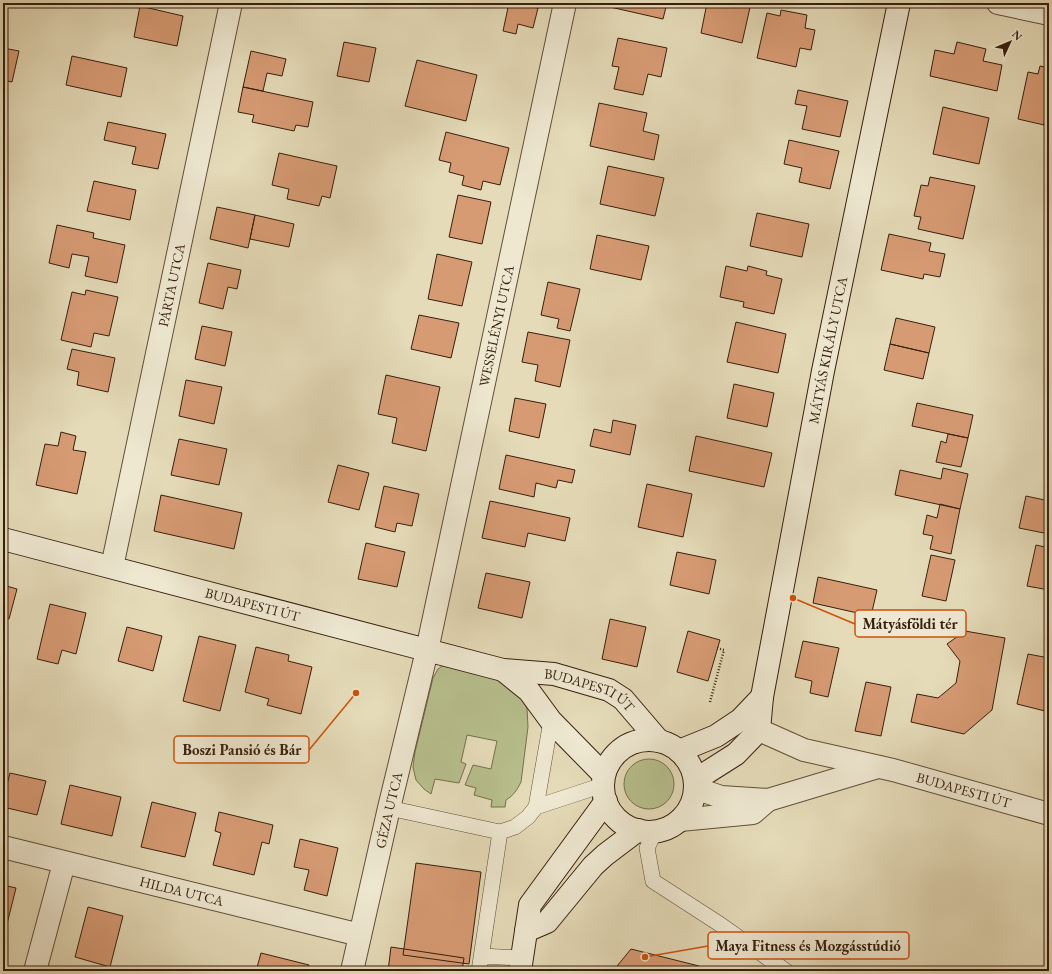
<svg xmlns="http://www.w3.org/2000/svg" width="1052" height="974" font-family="'EB Garamond',serif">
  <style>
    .green { fill: #b7bf8d; stroke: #776f4d }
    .building { fill: #d79b74; stroke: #371f0d }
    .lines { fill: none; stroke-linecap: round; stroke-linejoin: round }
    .lane-casing { stroke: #624e38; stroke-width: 16 }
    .street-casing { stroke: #624e38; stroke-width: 24 }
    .secondary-casing { stroke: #371f0d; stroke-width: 24 }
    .path { stroke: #371f0d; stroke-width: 2.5; stroke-dasharray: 1 2; stroke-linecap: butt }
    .lane { stroke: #eee8d1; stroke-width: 15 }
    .street { stroke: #eee8d1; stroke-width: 22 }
    .secondary { stroke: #eee8d1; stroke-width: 22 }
    .labels { text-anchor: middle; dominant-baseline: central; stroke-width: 3; stroke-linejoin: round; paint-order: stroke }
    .street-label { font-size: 14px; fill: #371f0d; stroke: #eee8d1 }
    .leader { fill: none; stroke: #cd500c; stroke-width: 1.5 }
    .callout-dot { fill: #cd500c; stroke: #eee8d1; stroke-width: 1.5 }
    .callout { fill: #eee8d1; stroke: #cd500c; stroke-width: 1.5 }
    .callout-label { font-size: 15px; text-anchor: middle; font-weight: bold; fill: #371f0d }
  </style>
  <rect width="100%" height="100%" fill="#e5dbb8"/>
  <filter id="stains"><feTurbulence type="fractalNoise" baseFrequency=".005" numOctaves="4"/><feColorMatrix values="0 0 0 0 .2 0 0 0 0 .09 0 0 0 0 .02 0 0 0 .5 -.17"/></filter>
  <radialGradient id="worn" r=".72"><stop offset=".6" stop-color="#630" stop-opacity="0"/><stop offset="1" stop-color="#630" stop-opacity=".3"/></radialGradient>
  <path class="green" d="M448,662L506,679L517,692L527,708L528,727L521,782C517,790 514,795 506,800L505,807H491L492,800L474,795L476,788L465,785L473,765L491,769L497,741L467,735L461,762L466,764L459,783L435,779L431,794L424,789L416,780L413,767L415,752L433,678L438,669Z
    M624 784a25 25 0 1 1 50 0a25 25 0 1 1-50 0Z"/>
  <path class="building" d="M509,3L538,8L533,28L518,24L516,34L503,31Z
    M611,3H667L663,19L610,7Z
    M707,3H751L742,43L701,33Z
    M140,6L183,16L177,46L134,37Z
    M781,10L807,15L805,28L815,30L811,50L800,48L796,67L757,58L767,13L780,16Z
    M618,38L667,48L661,77L648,74L643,95L614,89L619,67L612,66Z
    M344,42L376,48L369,82L337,76Z
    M957,42L986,49L983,61L1002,65L997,91L930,76L935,50L954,54Z
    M3,48L19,51L12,82L3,80Z
    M251,51L286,59L282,76L267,73L263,91L243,87Z
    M72,56L127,68L121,97L66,85Z
    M417,60L477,75L466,121L405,106Z
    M1040,66L1049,68V100L1044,125L1018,119L1028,72L1038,74Z
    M243,87L313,102L308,127L296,125L294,131L252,122L254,115L238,112Z
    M798,90L848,101L840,137L802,129L807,106L795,104Z
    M1049,100V126L1044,125Z
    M599,103L647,113L643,131L659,135L654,160L590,146Z
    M943,107L989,118L979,164L933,154Z
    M108,122L166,134L158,169L132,164L136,147L104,140Z
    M446,132L509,148L500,185L483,181L481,190L462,185L464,176L449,172L451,163L439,160Z
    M789,140L839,151L830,189L799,182L802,168L784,164Z
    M279,153L337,166L330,198L322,196L319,206L287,199L289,189L272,185Z
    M608,166L664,178L655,216L600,204Z
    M930,177L975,186L963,239L918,229L921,217L914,216L921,185L928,186Z
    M94,181L136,190L130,220L87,211Z
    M458,195L491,202L482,244L449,237Z
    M217,207L255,215L248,248L210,239Z
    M757,213L809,224L802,257L750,246Z
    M255,215L294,224L289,247L250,239Z
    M57,225L94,233L93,238L125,245L117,283L85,276L89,257L72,254L69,268L49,263Z
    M889,234L931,243L929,251L945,254L940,277L924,274L923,279L881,270Z
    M597,235L649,246L641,280L590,269Z
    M437,254L472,262L462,306L428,299Z
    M208,263L241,270L237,289L228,287L223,309L199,303Z
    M726,266L747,271L748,266L767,271L766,275L782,279L774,314L743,307L744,302L720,297Z
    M548,282L580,289L570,331L557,328L559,319L541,315Z
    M86,290L118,297L109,336L94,333L91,347L61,340L72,292L85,295Z
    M419,315L459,323L451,358L411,349Z
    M896,318L935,327L929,353L890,344Z
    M736,322L786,334L778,373L727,362Z
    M202,326L232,332L225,366L195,359Z
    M528,332L570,340L560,387L535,381L538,365L522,362Z
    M890,344L929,353L923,379L884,370Z
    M72,349L115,358L108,392L77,385L79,372L67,369Z
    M386,375L440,387L426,451L392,443L397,418L378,414Z
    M186,380L222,387L214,424L179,416Z
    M734,384L774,393L767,427L727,418Z
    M515,398L546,404L539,438L509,431Z
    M917,403L973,415L968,438L912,426Z
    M613,420L636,425L630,455L590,446L594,429L611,433Z
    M61,432L76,436L73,450L86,452L77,494L36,485L45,444L58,446Z
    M948,434L968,438L961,467L936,462L941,441L946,443Z
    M696,436L772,453L764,487L689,471Z
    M179,439L227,449L219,485L171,475Z
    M506,455L575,470L572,483L558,480L556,488L536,483L534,497L499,489Z
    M338,465L369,473L359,510L328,502Z
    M943,468L968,474L960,509L895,495L900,470L941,479Z
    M647,484L692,494L683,537L638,527Z
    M384,486L419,494L412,526L397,523L395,532L375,527Z
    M161,495L242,513L234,549L154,531Z
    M1026,496L1049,501V534L1019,528Z
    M490,501L570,518L565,541L528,533L525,547L482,538Z
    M940,504L960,509L951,554L930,549L933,536L923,534L927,515L937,518Z
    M366,543L405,552L397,587L358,579Z
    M1036,545L1049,548V590L1027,586Z
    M677,552L716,560L709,594L670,585Z
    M931,555L955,560L946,601L922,596Z
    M486,573L530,582L522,618L478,608Z
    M818,577L877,590L871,616L813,603Z
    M3,585L17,589L9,619L3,617Z
    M50,604L86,613L76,654L62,650L58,664L37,659Z
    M610,619L646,627L637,667L602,659Z
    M127,627L162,636L153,671L118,661Z
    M688,631L720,640L708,681L677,672Z
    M965,631L1005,638L992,710L964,734L911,722L917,694L938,698L956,683L960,661L947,644Z
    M199,636L236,645L220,711L183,701Z
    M803,641L839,648L828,697L810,693L812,681L795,677Z
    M256,647L289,655L288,661L312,667L301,714L267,705L269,699L245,692Z
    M1028,654L1049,658V712L1017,704Z
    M866,682L891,687L881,736L855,731Z
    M10,773L46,781L37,815L3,807V800Z
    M70,785L121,797L112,836L61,824Z
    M152,802L196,813L185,857L141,847Z
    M219,812L273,825L269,844L262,842L254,875L213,865L221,833L215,831Z
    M300,839L338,848L327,896L304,890L309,870L294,867Z
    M416,863L481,872L469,964L403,955Z
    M3,885L16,888L7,924L3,923Z
    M88,907L123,916L110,967L75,957Z
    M391,947L464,958L462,971H388Z
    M631,949L699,966L698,971H613Z
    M261,953L309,965L307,971H256Z"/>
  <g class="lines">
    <defs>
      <path id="lane" d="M536,807L551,721
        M389,808L500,832L515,827L528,817L536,807L603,785
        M655,832L647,848L653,881L721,925L786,971
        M482,956L522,958
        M479,971L500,832"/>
      <g id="street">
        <path d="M998,3L1049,14"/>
        <path id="s1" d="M112,567L231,3"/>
        <path id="s2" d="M759,730L804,750L893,770L1049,814"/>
        <path d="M695,788L721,797L768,800L878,767"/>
        <path d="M680,820L753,813L768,800"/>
        <path id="s3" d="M3,847L360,935"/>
        <path d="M35,971L64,863"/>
        <path id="s4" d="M352,971L389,808L426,655L565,3"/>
      </g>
      <g id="secondary">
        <path id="s5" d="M3,539L503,670L554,674L609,690L623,699L659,741"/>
        <path d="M503,670L529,691L551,721L604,775"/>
        <circle cx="649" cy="786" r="46"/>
        <path d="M679,751L716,736L740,720L762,697"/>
        <path id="s6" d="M695,780L736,754L759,730L762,697L823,371L899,3"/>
        <path d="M526,931L547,922L593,866L605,855L638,830"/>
        <path d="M520,971L530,905L606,801"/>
      </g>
    </defs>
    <use href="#lane" class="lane-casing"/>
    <use href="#street" class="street-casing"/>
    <use href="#secondary" class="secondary-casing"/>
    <path class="path" d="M710,702L724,650L717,648"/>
    <use href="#lane" class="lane"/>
    <use href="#street" class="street"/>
    <use href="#secondary" class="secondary"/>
  </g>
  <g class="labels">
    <g class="street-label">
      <text stroke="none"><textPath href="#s1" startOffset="288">PÁRTA UTCA</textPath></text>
      <text stroke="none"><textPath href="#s4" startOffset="661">WESSELÉNYI UTCA</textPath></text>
      <text stroke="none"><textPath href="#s6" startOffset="468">MÁTYÁS KIRÁLY UTCA</textPath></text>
      <text stroke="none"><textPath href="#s5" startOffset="258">BUDAPESTI ÚT</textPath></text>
      <text stroke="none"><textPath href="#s5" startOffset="607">BUDAPESTI ÚT</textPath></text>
      <text stroke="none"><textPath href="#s2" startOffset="214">BUDAPESTI ÚT</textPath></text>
      <text stroke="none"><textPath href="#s4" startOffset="165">GÉZA UTCA</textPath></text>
      <text stroke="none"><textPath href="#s3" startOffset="184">HILDA UTCA</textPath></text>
    </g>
  </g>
  <path class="leader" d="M793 598L855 624M356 693L309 750M645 957L708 946"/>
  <g class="callout-dot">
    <circle cx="793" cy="598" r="4"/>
    <circle cx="356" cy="693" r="4"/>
    <circle cx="645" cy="957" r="4"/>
  </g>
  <g class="callout">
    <rect x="855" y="610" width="111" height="27" rx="4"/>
    <rect x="174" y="736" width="135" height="27" rx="4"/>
    <rect x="708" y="932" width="201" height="27" rx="4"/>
  </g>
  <g class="callout-label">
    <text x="910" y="629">Mátyásföldi tér</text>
    <text x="242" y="755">Boszi Pansió és Bár</text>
    <text x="808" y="951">Maya Fitness és Mozgásstúdió</text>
  </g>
  <rect width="1052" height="974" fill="none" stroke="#e5dbb8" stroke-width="16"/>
  <rect x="4" y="4" width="1044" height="966" fill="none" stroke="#371f0d" stroke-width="2"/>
  <rect x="8" y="8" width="1036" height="958" fill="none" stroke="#371f0d"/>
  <g transform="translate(1010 42) rotate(46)" stroke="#eee8d1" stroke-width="3" paint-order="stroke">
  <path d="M0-3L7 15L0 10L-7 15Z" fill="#371f0d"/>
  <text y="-6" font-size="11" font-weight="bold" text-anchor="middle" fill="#371f0d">N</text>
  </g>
  <rect width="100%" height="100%" filter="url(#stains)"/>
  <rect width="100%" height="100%" fill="url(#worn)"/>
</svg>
